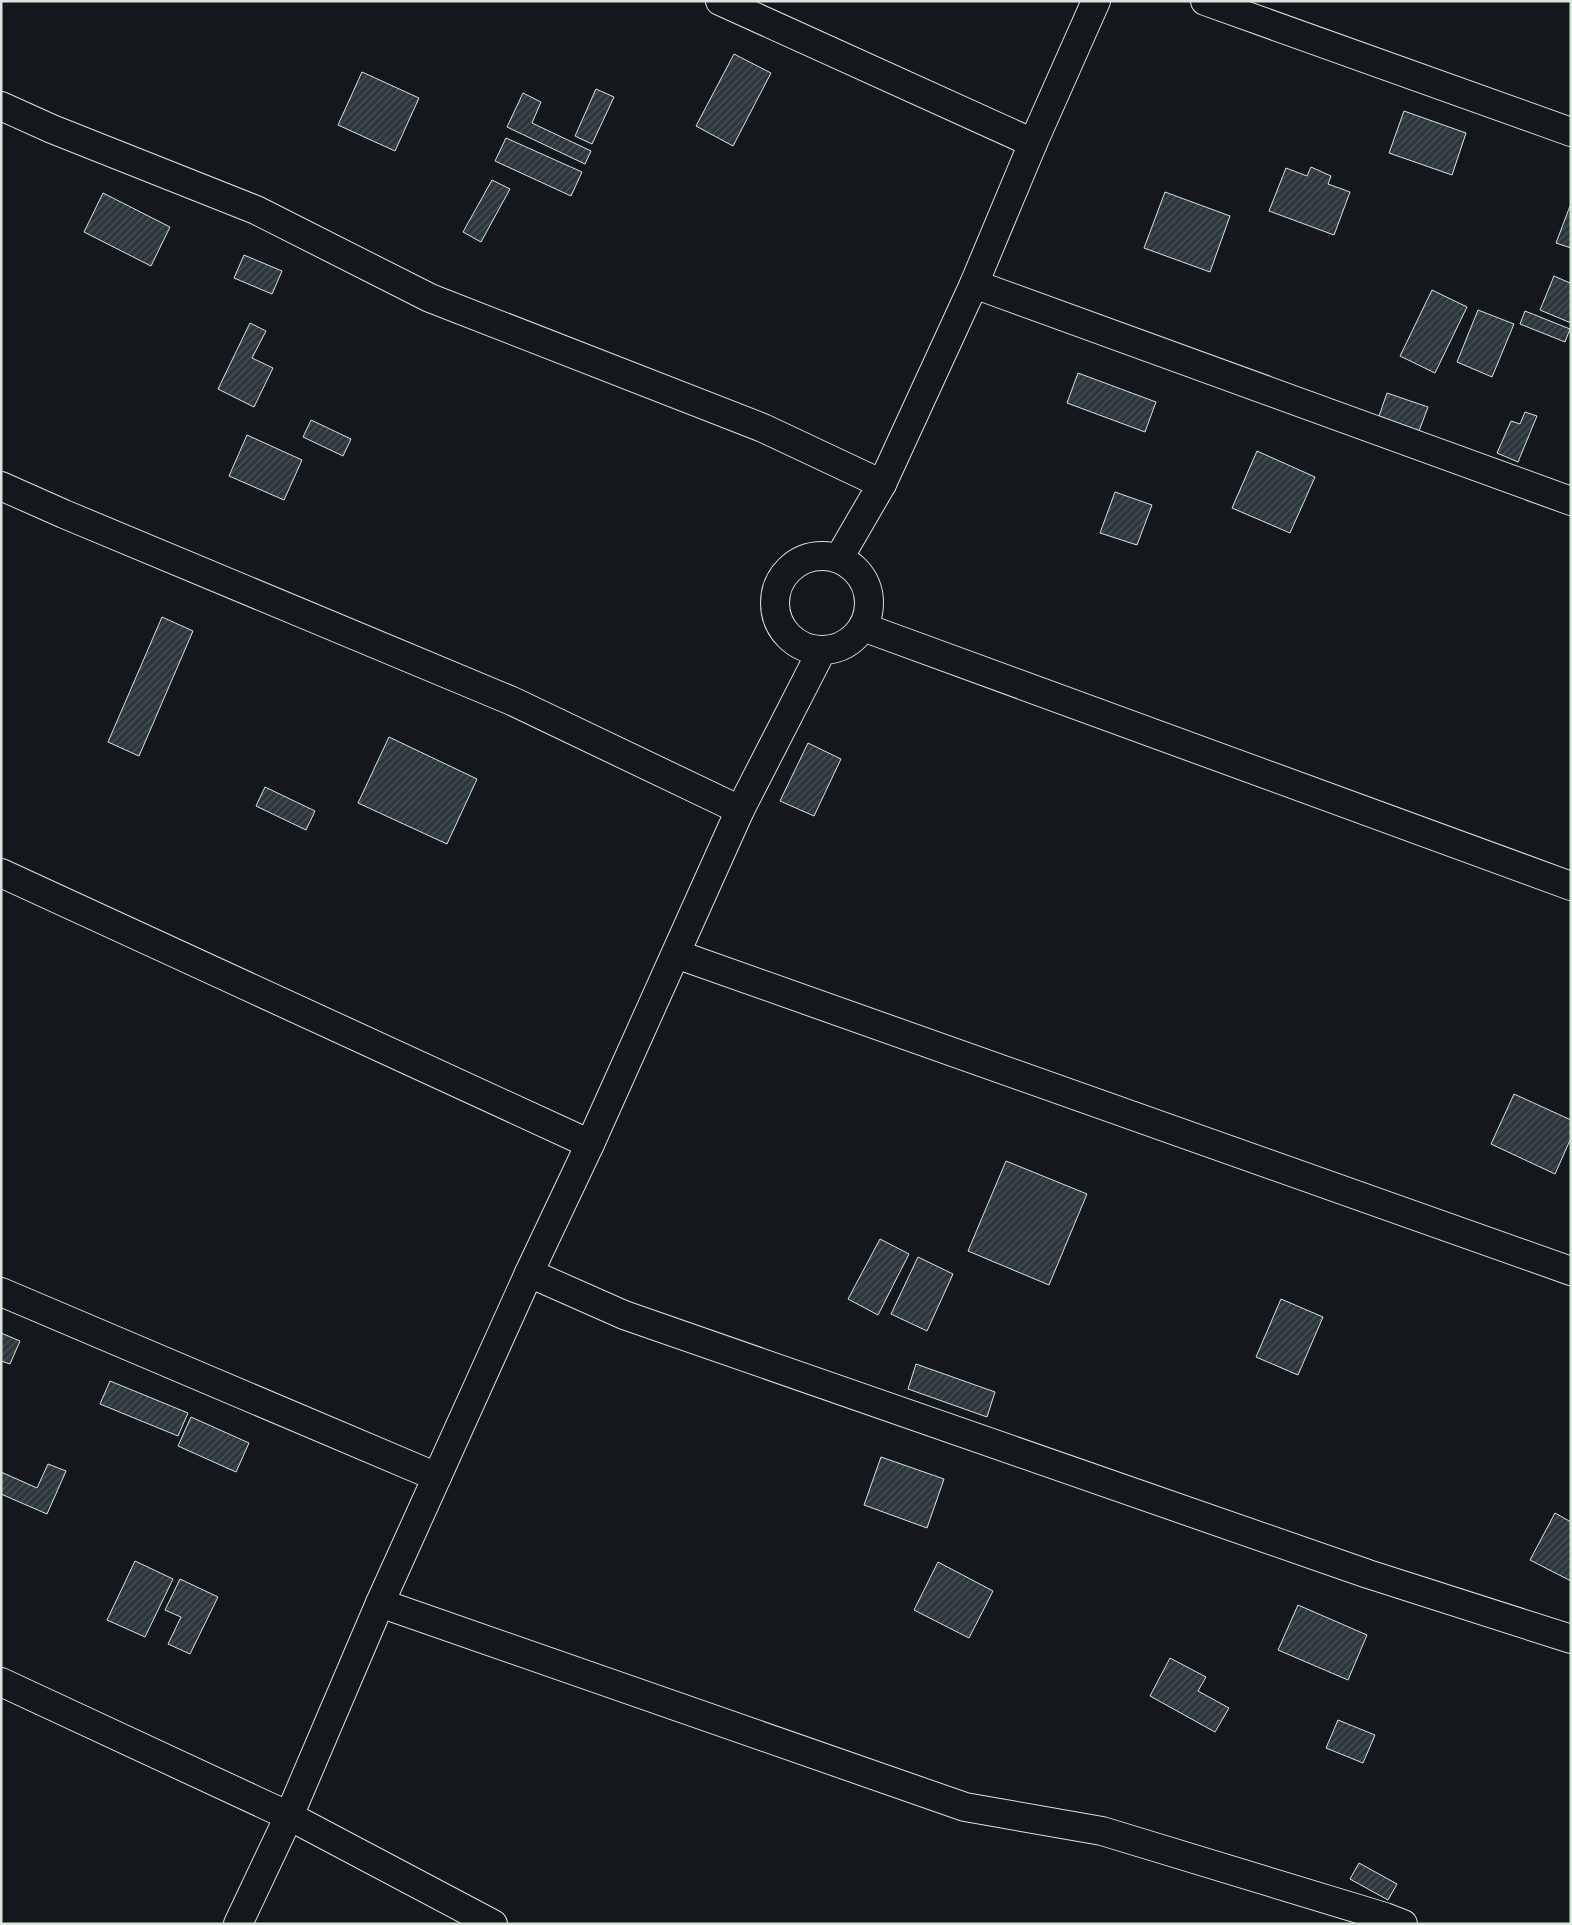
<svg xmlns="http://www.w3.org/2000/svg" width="1572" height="1925" font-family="'PT Sans',sans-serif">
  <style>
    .building { fill: url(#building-hatch); stroke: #d8e6dc }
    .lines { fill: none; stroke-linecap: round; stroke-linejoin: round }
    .minor-casing { stroke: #d8e6dc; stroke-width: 30 }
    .secondary-casing { stroke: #d8e6dc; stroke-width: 30 }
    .minor { stroke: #14181c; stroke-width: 28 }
    .secondary { stroke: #14181c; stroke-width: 28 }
  </style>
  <defs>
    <pattern id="building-hatch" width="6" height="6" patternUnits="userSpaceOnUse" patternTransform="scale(1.25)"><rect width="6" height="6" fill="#2c363c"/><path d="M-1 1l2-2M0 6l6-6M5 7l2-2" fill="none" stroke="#4a5358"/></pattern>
  </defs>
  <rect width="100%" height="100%" fill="#14181c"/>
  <path class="building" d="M734,54L771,73L733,146L696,126Z
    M362,72L419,98L395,151L338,125Z
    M596,89L614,97L592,144L575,136Z
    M523,93L541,102L532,123L591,151L585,164L507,127Z
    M1404,111L1466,133L1452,175L1389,153Z
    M506,138L582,172L571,196L495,161Z
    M1311,167L1331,176L1328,184L1350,192L1334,235L1269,211L1286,168L1307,176Z
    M492,180L510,189L481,242L463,232Z
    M1165,192L1230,216L1210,272L1144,248Z
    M103,193L170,227L151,266L84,232Z
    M1570,206L1571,207V248L1556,243Z
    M244,255L282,271L272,294L234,278Z
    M1554,276L1570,283L1571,281V323L1540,310Z
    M1432,290L1467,307L1435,373L1400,356Z
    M1478,310L1514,324L1492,377L1457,362Z
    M1525,311L1570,329L1565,342L1520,324Z
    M250,323L266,331L252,358L273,368L254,407L218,389Z
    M1078,373L1156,402L1145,432L1067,403Z
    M1387,393L1428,407L1419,431L1379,416Z
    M1525,412L1537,416L1518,462L1497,453L1511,421L1520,424Z
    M311,420L351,439L343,456L303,437Z
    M247,435L302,460L284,500L229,476Z
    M1257,451L1315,477L1290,533L1232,508Z
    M1115,492L1152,505L1137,545L1100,533Z
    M162,617L193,631L139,756L108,742Z
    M389,737L477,779L447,844L358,803Z
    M808,743L841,759L814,816L780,801Z
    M265,787L315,811L306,830L256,806Z
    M1514,1094L1571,1120V1138L1555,1174L1491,1144Z
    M1006,1161L1087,1194L1049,1285L968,1251Z
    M880,1239L909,1254L878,1315L848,1299Z
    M918,1257L953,1274L927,1331L891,1314Z
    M1281,1299L1323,1317L1298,1375L1256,1357Z
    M1,1333L20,1341L10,1364L1,1361Z
    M916,1364L995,1392L987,1417L908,1389Z
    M110,1381L188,1413L178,1436L100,1404Z
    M191,1417L249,1443L236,1472L178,1446Z
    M881,1457L944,1479L927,1528L864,1505Z
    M48,1464L66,1471L47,1514L1,1494V1472L37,1488Z
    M1555,1513L1571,1522V1581L1530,1560Z
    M135,1561L173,1579L145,1637L107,1620Z
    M938,1562L993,1591L969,1638L914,1610Z
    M180,1579L218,1597L190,1654L168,1644L181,1617L165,1610Z
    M1298,1605L1367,1635L1348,1680L1278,1650Z
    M1170,1658L1206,1677L1198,1691L1229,1708L1215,1732L1150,1696Z
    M1338,1720L1375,1735L1363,1763L1326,1748Z
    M1359,1863L1397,1884L1388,1900L1350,1879Z"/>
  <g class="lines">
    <defs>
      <path id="minor" d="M720,1L1033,143
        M1205,1L1571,132
        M1,106L52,129L256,210L430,298L763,428L882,484
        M974,284L1571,501
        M1,486L64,514L512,701L740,810
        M863,627L1571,886
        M1,873L590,1144
        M676,954L1571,1271
        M529,1273L624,1315L1368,1574L1571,1639
        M1,1292L437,1477
        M380,1603L965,1807L1102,1831L1385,1917L1403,1924
        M1,1682L289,1816L493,1924"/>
      <path id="secondary" d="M775 603a47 47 0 1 1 94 0a47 47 0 1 1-94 0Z
        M839,558L882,484L974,284L1033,143L1096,1
        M238,1924L289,1816L380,1603L529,1273L590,1144L740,810L822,650"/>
    </defs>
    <use href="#minor" class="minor-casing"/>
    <use href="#secondary" class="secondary-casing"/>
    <use href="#minor" class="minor"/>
    <use href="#secondary" class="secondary"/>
  </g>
  <rect width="1572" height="1925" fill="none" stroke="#d8e6dc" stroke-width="5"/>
</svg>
